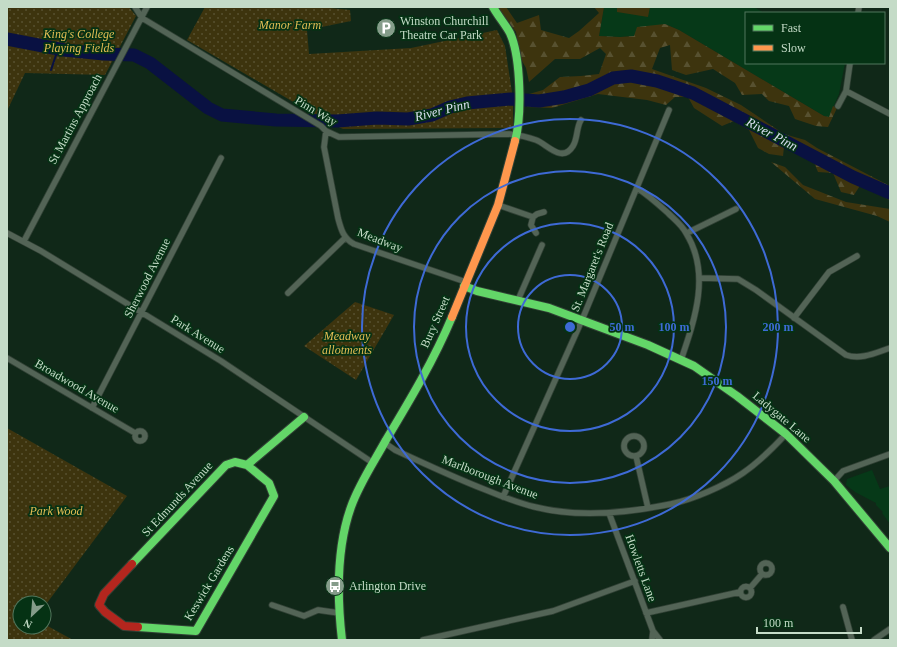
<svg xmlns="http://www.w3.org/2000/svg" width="897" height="647" font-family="Georgia,serif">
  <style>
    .built { fill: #063918 }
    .forest { fill: url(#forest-firs) }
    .park { fill: url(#park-dots) }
    .pitch { fill: #3d340e }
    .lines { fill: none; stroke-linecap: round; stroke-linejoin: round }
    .stream { stroke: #091142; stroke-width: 2 }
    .river { stroke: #091142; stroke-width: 13 }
    .street-casing { stroke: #314135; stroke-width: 7 }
    .fast-casing { stroke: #314135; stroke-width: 10 }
    .slow-casing { stroke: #314135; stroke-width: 10 }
    .jam-casing { stroke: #314135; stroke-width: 10 }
    .street { stroke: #536456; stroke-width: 5.5 }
    .fast { stroke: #63d668; stroke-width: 8 }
    .slow { stroke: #ff974d; stroke-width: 8 }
    .jam { stroke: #b3261e; stroke-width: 8 }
    .ring { fill: none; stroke: #3e6ad5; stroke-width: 2 }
    .labels { text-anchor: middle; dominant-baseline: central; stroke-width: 3.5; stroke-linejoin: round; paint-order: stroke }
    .poi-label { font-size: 12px; fill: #c4dbc7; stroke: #053214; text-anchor: start }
    .park-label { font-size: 12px; font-style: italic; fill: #e4bd54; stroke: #053214 }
    .street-label { font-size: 12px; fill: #c4dbc7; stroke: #053214 }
    .water-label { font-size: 13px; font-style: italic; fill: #dae1f3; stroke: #053214 }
    .centre { fill: #3e6ad5; stroke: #053214; stroke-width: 2 }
    .ring-label { font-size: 12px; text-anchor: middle; font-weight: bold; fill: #3e6ad5; stroke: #053214; stroke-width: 3.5; stroke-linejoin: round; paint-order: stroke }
  </style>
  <defs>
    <pattern id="forest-firs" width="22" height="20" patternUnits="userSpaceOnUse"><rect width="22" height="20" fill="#3d340e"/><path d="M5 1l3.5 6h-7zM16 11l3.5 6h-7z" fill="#575130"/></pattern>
    <pattern id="park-dots" width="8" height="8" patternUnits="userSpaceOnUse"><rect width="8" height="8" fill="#3d340e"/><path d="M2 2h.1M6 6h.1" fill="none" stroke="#575130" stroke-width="1.8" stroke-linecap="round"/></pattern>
  </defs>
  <rect width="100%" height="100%" fill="#102818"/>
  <path class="built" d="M604,7H754L764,13H746V63H845L839,94L829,117L824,116L679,30L665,24L634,36L620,37L599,36Z
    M872,470L880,489L890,486V524L882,513L883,512L876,505V503L855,492L846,485L847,479Z"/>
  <path class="forest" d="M498,7H506L517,23L539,15L541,30L569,38L579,31L599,13L594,7H604L599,36L620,37L634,36L637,27L665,24L679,30L824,116L829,117L833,106L837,108L828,127L816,126L795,119L789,106L769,101L762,94L742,95L735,83L713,69L686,75L672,70L670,45L660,48L652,69L706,88L741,105L784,134L805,140L817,148L890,186V201L878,192L861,184L854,195L841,192L833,173L818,172L813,160L784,147L783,156L769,154L758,148L749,130L734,121L722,126L694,108L688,97H675L666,105L647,100L598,94L552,108L527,107L529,94L543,90L560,77L581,76L599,74L606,54L600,48L580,59H555L529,82L526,68L521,59L516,32Z
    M771,162L785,167L803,185L846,202L890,209V222L877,216L815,199Z"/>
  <path class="park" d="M7,7H129L136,16L105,75L25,73L7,111Z
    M205,7H320L350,10L351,21L307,30L309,54L411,48L497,30L505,46L513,99L467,103L450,107L432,115L408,119L377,118L330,121L319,117L187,40Z
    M513,102V128L343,129L330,123L377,121L408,122L432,117L450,110L467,105Z
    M355,302L394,315L356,380L304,346Z
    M7,428L127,496L44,607V603H20V627H44V624L73,640H7Z"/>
  <path class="pitch" d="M617,7H650L648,17L617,12Z"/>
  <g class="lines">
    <path class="stream" d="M51,70L58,49"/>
    <path class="river" d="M7,39L64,50L104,54L134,55L150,63L208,108L222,115L276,120L337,121L377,118L408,119L432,115L450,107L467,103L511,99L539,101L564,97L589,90L613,78L631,76L657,81L693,93L853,177L890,193"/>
    <defs>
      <path id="street" d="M135,7L142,18L321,126L326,131L339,137L509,134C518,135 528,137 536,140C547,144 562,164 573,146C578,138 576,128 581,120
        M858,13L859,7
        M846,91L890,114
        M838,106L846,91L850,63
        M326,131L324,147L338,218C341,229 343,238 354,244L466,282
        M637,188C648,195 658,204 668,213C674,219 682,225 686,233C711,273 695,319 681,360
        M498,205L533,217
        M7,233L41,251L221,361L373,463
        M536,233L531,225L533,217L537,214L544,212
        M687,233L736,209
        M24,241L147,7
        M700,278L738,279L756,290L846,355C861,360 875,353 890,348
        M288,293L345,238
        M518,300L542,245
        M794,318L829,272L857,256
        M7,358L135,433
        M92,408L221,158
        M135 436a5 5 0 1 1 10 0a5 5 0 1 1-10 0Z
        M624 446a10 10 0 1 1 20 0a10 10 0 1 1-20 0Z
        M385,443L395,450C425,464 455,478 486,490C503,497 518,503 535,507C579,518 628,513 671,504C694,499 724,486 743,473C759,462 773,448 786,434
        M636,456L648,508
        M834,481L843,471L890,454
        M503,497L582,320L669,110
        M609,513L653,631L660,640
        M760 569a6 6 0 1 1 12 0a6 6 0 1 1-12 0Z
        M740.5 592a5.5 5.5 0 1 1 11 0a5.5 5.5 0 1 1-11 0Z
        M750,588L762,574
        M272,605L304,616L318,610L339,613
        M843,607L852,640
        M646,613L740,592
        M423,640L553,611L635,581
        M652,640L653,631
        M874,640L890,629"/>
      <path id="fast" d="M493,7C498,16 505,24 510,33C521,57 522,116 515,141
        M464,286L477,291L549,308L648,345L694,366L737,396L786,434L834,481L890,548
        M132,564L226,465L235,462L247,465L304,417
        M138,627L196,631L274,496L269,483L247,465
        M342,640C337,597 336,549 351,507C359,484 374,462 386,440C410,400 434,360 452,317"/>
      <path id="slow" d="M452,317L498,205L515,141"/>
      <path id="jam" d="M132,564L104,594L99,605L105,612L124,626L138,627"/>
    </defs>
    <use href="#street" class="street-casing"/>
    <use href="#fast" class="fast-casing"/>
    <use href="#slow" class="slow-casing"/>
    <use href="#jam" class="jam-casing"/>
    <use href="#street" class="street"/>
    <use href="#fast" class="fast"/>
    <use href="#slow" class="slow"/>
    <use href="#jam" class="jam"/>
  </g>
  <g class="ring">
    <circle cx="570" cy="327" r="52"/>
    <circle cx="570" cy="327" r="104"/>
    <circle cx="570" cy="327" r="156"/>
    <circle cx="570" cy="327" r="208"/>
  </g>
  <defs>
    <symbol id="parking-disc" viewBox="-11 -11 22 22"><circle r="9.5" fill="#859c8a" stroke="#053214"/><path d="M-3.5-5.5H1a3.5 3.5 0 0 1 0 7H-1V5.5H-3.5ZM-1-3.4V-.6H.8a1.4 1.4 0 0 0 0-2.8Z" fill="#fff"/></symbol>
    <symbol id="bus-disc" viewBox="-11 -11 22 22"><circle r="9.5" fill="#859c8a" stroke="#053214"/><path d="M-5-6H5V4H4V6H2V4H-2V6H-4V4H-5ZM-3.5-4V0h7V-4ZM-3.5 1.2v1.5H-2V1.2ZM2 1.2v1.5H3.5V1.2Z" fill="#fff"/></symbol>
  </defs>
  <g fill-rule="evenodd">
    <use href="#parking-disc" x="375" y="17" width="22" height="22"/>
    <use href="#bus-disc" x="324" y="575" width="22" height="22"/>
  </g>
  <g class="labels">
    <g class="poi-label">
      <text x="400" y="21">Winston Churchill<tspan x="400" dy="14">Theatre Car Park</tspan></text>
      <text x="349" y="586">Arlington Drive</text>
    </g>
    <g class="park-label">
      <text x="290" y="25">Manor Farm</text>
      <text x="79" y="34">King's College<tspan x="79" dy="14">Playing Fields</tspan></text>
      <text x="347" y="336">Meadway<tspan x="347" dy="14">allotments</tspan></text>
      <text x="56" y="511">Park Wood</text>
    </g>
    <g class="street-label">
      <text transform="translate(316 111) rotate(31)">Pinn Way</text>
      <text transform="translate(75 119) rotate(-62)">St Martins Approach</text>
      <text transform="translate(380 240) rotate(21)">Meadway</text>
      <text transform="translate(592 267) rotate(-68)">St. Margaret's Road</text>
      <text transform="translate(147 278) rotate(-63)">Sherwood Avenue</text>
      <text transform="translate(435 322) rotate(-66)">Bury Street</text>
      <text transform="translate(198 334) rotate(32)">Park Avenue</text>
      <text transform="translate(77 386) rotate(30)">Broadwood Avenue</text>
      <text transform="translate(782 417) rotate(40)">Ladygate Lane</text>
      <text transform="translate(490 477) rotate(21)">Marlborough Avenue</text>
      <text transform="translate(177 499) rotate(-47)">St Edmunds Avenue</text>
      <text transform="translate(641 568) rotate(70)">Howletts Lane</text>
      <text transform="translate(209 583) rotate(-59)">Keswick Gardens</text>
    </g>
    <g class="water-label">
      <text transform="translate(442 110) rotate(-14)">River Pinn</text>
      <text transform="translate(772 134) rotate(28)">River Pinn</text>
    </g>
  </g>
  <circle cx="570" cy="327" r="6" class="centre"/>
  <g class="ring-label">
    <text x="622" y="331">50 m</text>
    <text x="674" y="331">100 m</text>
    <text x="778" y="331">200 m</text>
    <text x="717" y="385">150 m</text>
  </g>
  <rect width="897" height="647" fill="none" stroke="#c4dbc7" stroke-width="16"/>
  <rect x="745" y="12" width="140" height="52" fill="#053214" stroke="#51765c"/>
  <rect x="753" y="25" width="20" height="6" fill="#63d668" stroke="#51765c"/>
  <text x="781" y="32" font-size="12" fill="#c4dbc7">Fast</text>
  <rect x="753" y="45" width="20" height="6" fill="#ff974d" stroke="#51765c"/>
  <text x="781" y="52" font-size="12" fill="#c4dbc7">Slow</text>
  <g transform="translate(32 615) rotate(206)"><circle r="19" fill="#053214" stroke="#51765c"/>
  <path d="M0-3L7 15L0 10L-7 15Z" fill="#859c8a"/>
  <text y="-6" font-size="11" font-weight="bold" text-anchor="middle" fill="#c4dbc7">N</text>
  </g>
  <path d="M757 627v6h104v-6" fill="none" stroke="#c4dbc7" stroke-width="2"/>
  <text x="763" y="627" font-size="12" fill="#c4dbc7" stroke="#053214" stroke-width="3" paint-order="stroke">100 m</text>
</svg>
